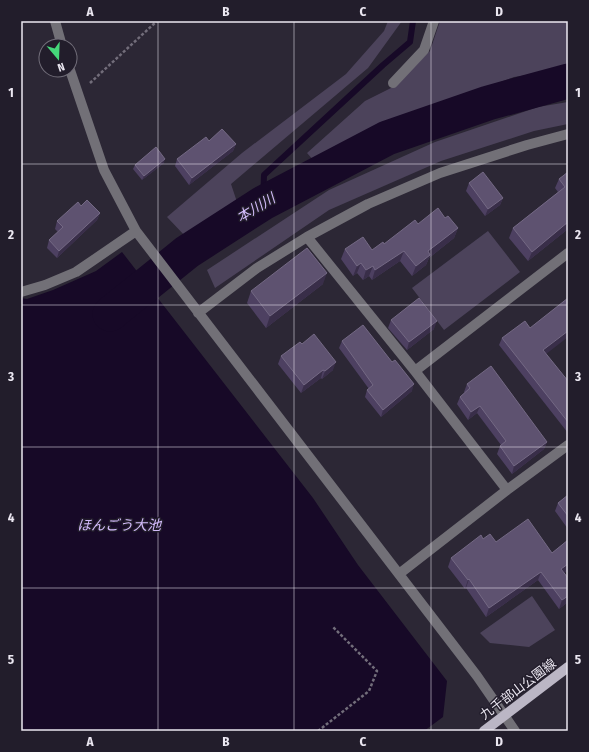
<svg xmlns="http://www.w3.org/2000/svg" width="589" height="752" font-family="'Fira Sans Condensed','Noto Sans JP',sans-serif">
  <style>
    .green { fill: #4c435b }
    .water { fill: #170927 }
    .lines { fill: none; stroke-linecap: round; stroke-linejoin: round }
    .stream { stroke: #170927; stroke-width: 6 }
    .river { stroke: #170927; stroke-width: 35 }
    .path { stroke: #726d7a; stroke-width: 2.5; stroke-dasharray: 3 2; stroke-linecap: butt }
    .minor { stroke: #727077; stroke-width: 10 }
    .major { stroke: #bbb6c5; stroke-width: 10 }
    .wall { fill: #4d4061 }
    .shaded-wall { fill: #392e49 }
    .building { fill: #5e5270; stroke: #746984 }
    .grid { fill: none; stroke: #ebe7f1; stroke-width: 1; stroke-opacity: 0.55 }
    .labels { text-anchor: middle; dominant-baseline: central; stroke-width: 3; stroke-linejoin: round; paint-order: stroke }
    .street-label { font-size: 13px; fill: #ebe7f1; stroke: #221d2b }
    .water-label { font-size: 14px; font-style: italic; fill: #d3bbfb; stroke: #221d2b }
    .neatline { fill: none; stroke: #ebe7f1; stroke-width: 1.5 }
    .grid-label { font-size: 13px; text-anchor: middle; font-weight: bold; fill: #ebe7f1 }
  </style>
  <rect width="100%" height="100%" fill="#2c2735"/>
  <path class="green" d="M388,21H402L368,68L231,184L237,202L186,237L167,217L242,153L346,74L384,31Z
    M440,21H568V69L514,77L390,123L315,162L307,153L365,101L393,87L430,51Z
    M568,102V124L534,131L441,161L329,210L215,288L207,270L329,190L435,142L538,107Z
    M488,231L520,272L444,330L412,288Z
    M532,596L555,630L529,647L490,643L480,633Z"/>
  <path class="water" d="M122,252L313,498L358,565L447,681L443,717L424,731H21V298L27,299L53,290L96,271Z"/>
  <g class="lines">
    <path class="stream" d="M263,203L264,175L383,65L410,42L413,21"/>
    <path class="river" d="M110,314L187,252L263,203L387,138L488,103L568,81"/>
    <path class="path" d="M90,83L157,21
      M318,731L369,691L377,671L332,626"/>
    <path class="minor" d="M55,21L62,46
      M70,70L104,170L136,231L477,676L515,731
      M393,83L424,50L434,21
      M307,237L415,371L507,490
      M21,292L45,285L76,272L136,231
      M198,313L257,268L307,237L368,204L440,173L527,145L568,134
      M415,371L568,253
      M399,574L507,490L568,445"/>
    <path class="major" d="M484,731L568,667"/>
  </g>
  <path class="wall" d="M209,141L236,144L233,151L189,185L175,166L177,159Z
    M164,163L142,180L133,169L135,165Z
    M568,172V229L528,261L509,238L513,228L558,192L555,188L559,179Z
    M469,183L503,198L500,205L485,216L466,191Z
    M81,206L100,213L97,220L57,258L47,248L49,240L58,232L55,229L57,221Z
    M445,218L458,228L454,238L429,258L426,265L412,276L400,261L372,280L369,276L363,280L357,273L353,276L341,259L345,249L372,250L384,244L418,224Z
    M323,284L266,328L247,303L251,291Z
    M391,320L434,329L407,350L388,328Z
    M502,338L546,354L568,381V433L499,345Z
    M342,341L412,391L381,417L365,397L367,390L369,389L339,348Z
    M302,344L333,370L322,379L321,378L301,393L278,364L281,356Z
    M467,384L547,442L544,449L512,474L497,454L500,446L501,445L477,413L468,420L457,404L460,397L465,393L464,392Z
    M568,495V529L555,511L558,503Z
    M483,539L496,542L552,553L568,540V570L564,573L568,578V602L559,609L538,580L486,617L466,588L465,589L448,567L451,558Z"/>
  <path class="shaded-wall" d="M236,144L233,151L189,185L192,178Z
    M165,159L164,163L142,180L144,176Z
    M503,198L500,205L485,216L488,209Z
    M100,213L97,220L57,258L59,251Z
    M568,222V229L528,261L532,252Z
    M458,228L454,238L429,258L426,265L412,276L416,266L428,251Z
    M404,251L400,261L372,280L375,270Z
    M361,263L357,273L353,276L357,266Z
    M373,266L369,276L363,280L366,270Z
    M327,273L323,284L266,328L270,316Z
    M437,321L434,329L407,350L409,342Z
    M568,331V337L541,358L543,350Z
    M336,362L333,370L322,379L325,371Z
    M323,370L321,378L301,393L304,385Z
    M414,384L412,391L381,417L383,410Z
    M480,406L477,413L468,420L471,412Z
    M547,442L544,449L512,474L514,466Z
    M568,564V570L558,577L561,569Z
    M541,572L538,580L486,617L489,608Z
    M469,579L466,588L465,589L468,580Z
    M568,596V602L559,609L562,600Z"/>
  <path class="building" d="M222,129L236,144L192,178L177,159L206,137L209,141Z
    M156,147L165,159L144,176L135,165Z
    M483,172L503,198L488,209L469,183Z
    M568,172V222L532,252L513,228L565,187L559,179Z
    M87,200L100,213L59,251L49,240L63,227L57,221L78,202L81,206Z
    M438,208L445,218L448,216L458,228L428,251L430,255L416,266L404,251L375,270L373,266L366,270L361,263L357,266L345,249L363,237L372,250L383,242L384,244L415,220L418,224Z
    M307,248L327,273L270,316L251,291Z
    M419,298L437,321L409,342L391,320Z
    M568,298V331L543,350L568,381V422L502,338L525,321L530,328Z
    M363,325L392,362L395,360L414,384L383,410L367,390L373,385L342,341Z
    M314,334L336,362L325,371L323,370L304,385L281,356L300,342L302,344Z
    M491,366L547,442L514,466L500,446L506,441L480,406L471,412L460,397L470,388L467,384Z
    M568,495V516L558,503Z
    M528,519L552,553L568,540V564L561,569L568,578V596L562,600L541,572L489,608L469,579L468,580L451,558L481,535L483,539L490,534L496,542Z"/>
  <path class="grid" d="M158,21V731M294,21V731M431,21V731M21,164H568M21,305H568M21,447H568M21,588H568"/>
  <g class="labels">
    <g class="street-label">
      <text transform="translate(518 689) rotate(-37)">九千部山公園線</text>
    </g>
    <g class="water-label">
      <text transform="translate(256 208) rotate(-31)">本川川</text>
      <text x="119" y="525">ほんごう大池</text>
    </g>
  </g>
  <rect width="589" height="752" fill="none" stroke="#221d2b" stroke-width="44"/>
  <g transform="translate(58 58) rotate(161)"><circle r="19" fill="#221d2b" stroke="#726e7a"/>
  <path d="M0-3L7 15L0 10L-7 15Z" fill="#45d77a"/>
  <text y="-6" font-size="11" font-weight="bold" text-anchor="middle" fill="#ebe7f1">N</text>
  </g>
  <rect x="22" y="22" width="545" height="708" class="neatline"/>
  <g class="grid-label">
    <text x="90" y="16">A</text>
    <text x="226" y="16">B</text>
    <text x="363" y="16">C</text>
    <text x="499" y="16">D</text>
    <text x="11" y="97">1</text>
    <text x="578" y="97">1</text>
    <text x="11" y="239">2</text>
    <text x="578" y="239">2</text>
    <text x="11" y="381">3</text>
    <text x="578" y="381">3</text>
    <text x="11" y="522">4</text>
    <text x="578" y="522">4</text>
    <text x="11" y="664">5</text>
    <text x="578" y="664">5</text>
    <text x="90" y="746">A</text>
    <text x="226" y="746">B</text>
    <text x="363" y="746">C</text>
    <text x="499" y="746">D</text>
  </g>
</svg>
